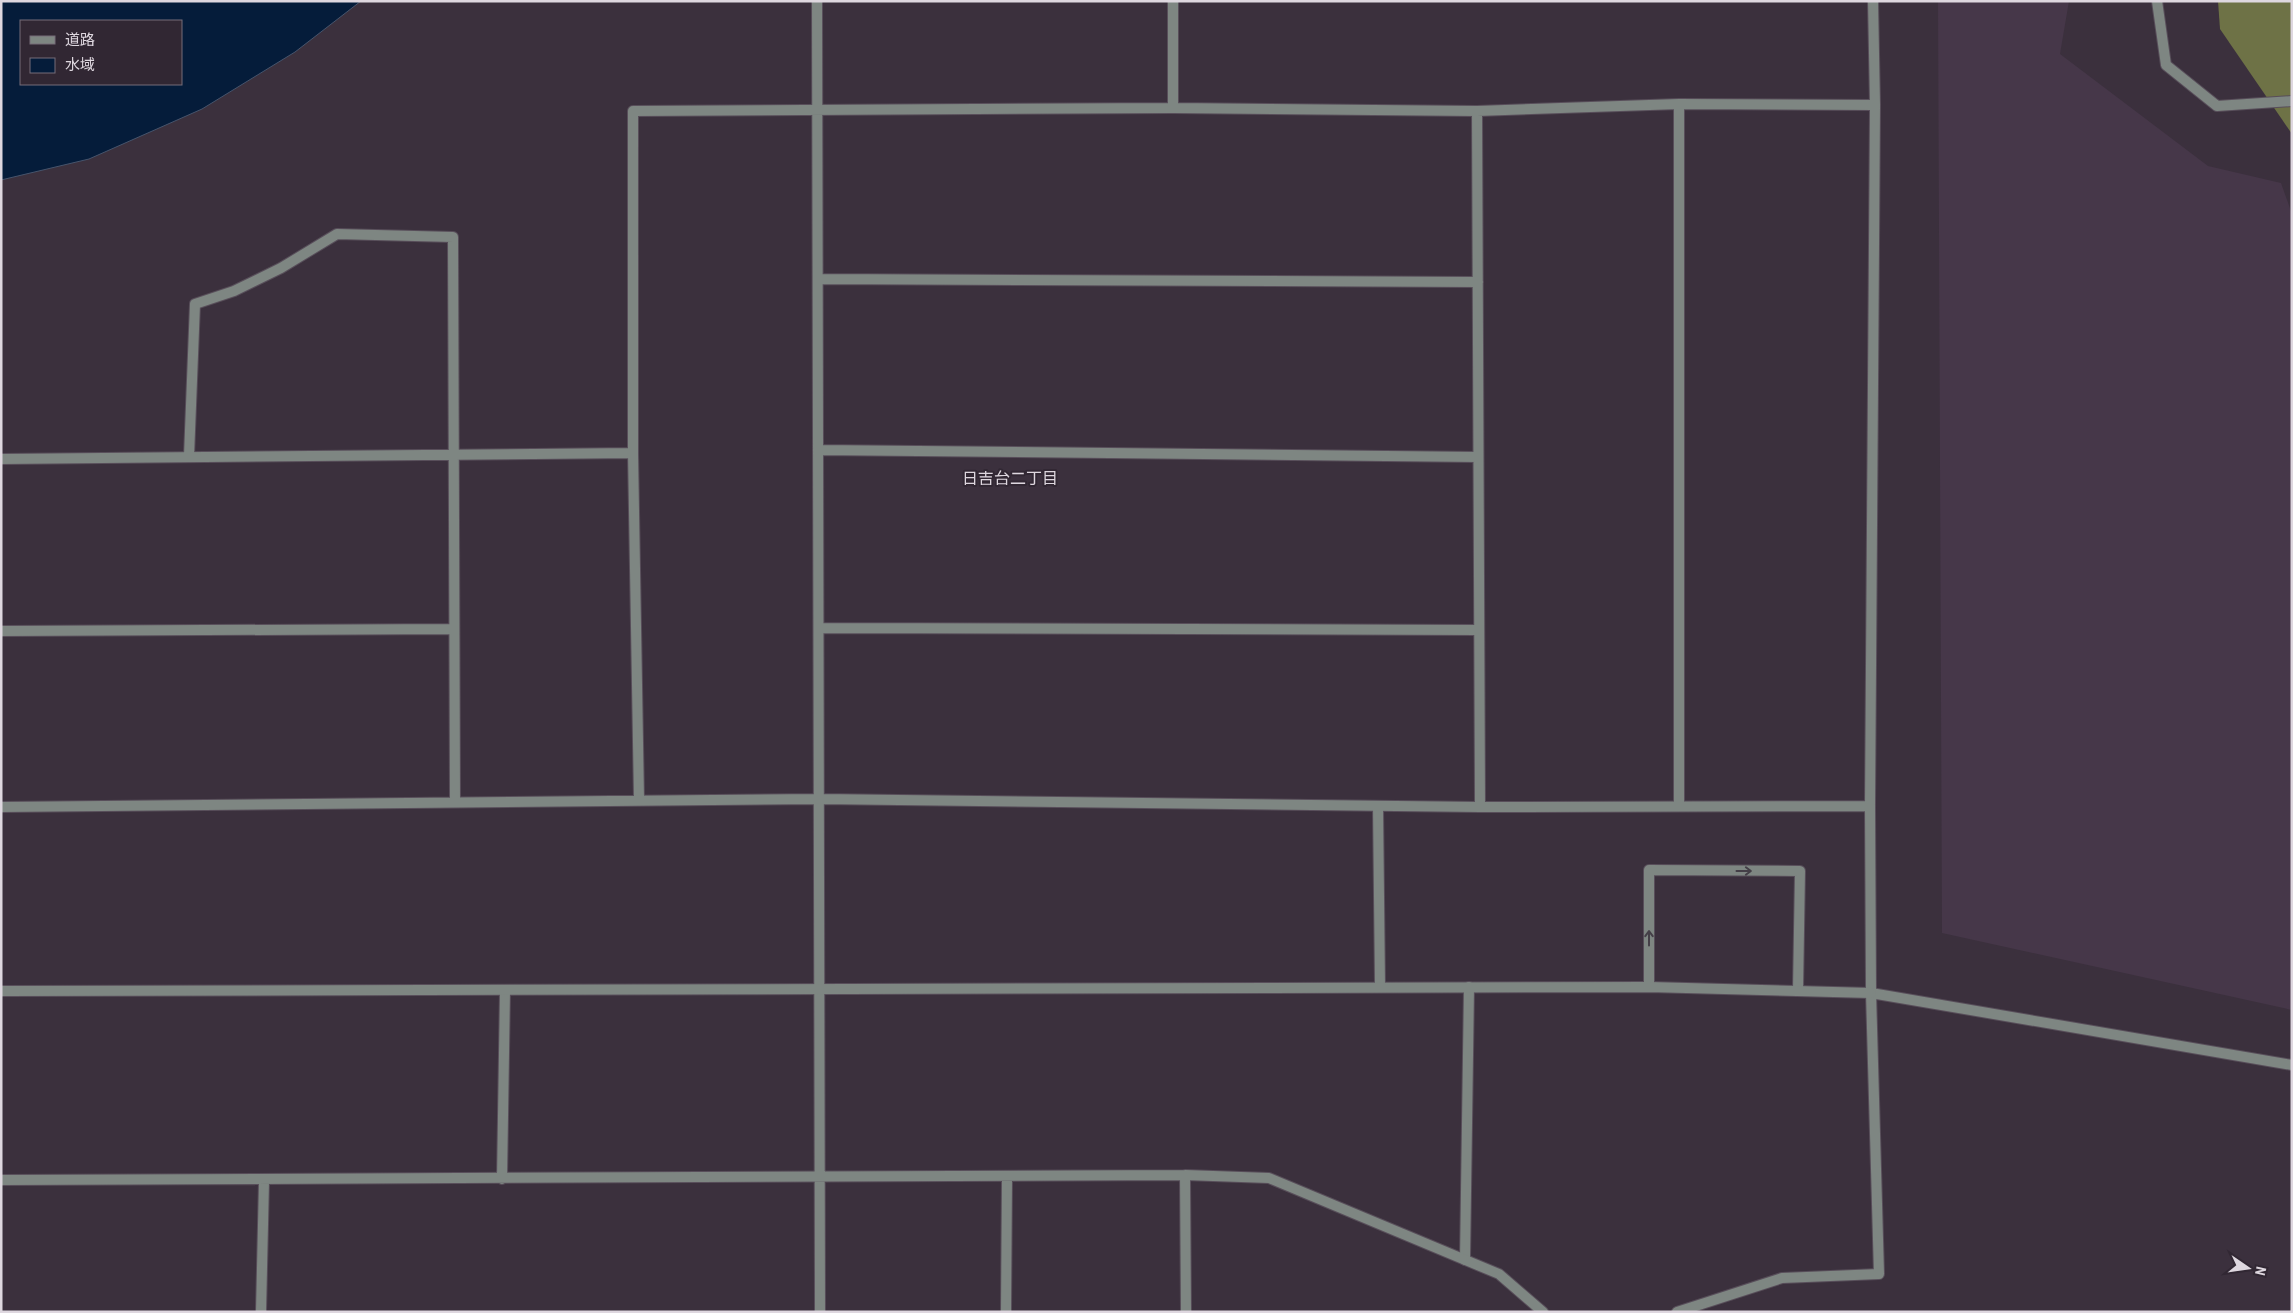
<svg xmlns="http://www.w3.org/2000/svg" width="2293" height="1313" font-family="'Roboto Condensed','Noto Sans JP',sans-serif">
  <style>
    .built { fill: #463749 }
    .forest { fill: #6e7246 }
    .water { fill: #051c3a; stroke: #46546c; fill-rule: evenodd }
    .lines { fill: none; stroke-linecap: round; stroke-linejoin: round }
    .service-casing { stroke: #584e5a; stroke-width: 12 }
    .minor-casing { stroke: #584e5a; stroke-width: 12 }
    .tertiary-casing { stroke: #584e5a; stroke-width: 12 }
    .service { stroke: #7e8682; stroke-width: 10 }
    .minor { stroke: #7e8682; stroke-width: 10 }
    .tertiary { stroke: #7e8682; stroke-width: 10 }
    .oneway { stroke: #443f47 }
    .labels { text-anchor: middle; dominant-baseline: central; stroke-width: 4; stroke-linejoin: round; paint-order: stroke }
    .neighbourhood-label { font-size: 16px; fill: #ded7df; stroke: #312733 }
  </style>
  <rect width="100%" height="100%" fill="#3b303d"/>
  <path class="built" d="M1938,1H2069L2060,54L2208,166L2281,183L2292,214V1010L1942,933Z"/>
  <path class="forest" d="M2218,1H2292V134L2220,29Z"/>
  <path class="water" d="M1,1H361L295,52L202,109L89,159L1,180ZM21,21H181V84H21Z"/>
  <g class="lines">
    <defs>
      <path id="service" d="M1378,806L1380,987
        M1649,987V870L1800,871L1798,990
        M1465,1260L1469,987"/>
      <path id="minor" d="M817,1L820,1312
        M1173,1V108
        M2157,1L2166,65L2217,106L2292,101
        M1477,111L1480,807
        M818,279L1478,282
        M818,450L1478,457
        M189,456L195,304L234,291L281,268L337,234L453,237L455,802
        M1,459L633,453
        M819,628L1479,630
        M1,631L454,629
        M639,800L633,453V111L1173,108L1477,111L1679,104L1875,105
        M1679,805V104
        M1,807L820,799L1480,807L1870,806
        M1871,993L2292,1065
        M1185,1175L1186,1312
        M502,1179L505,990
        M1,1180L1185,1175L1269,1178L1499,1274L1543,1312
        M261,1312L264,1181
        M1006,1312L1007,1177
        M1677,1312L1782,1278L1879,1274L1871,993L1870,806L1875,105L1873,1"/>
      <path id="tertiary" d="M1,991L1649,987L1871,993"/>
    </defs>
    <use href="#service" class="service-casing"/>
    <use href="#minor" class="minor-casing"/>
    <use href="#tertiary" class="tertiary-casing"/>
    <use href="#service" class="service"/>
    <use href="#minor" class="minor"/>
    <use href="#tertiary" class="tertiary"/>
  </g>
  <defs><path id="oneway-shaft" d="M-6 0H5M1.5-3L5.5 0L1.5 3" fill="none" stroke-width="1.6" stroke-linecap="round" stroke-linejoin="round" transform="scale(1.25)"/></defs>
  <g class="oneway">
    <use href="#oneway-shaft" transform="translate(1744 871)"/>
    <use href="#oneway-shaft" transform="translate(1649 938) rotate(-90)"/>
  </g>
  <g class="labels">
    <g class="neighbourhood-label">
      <text x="1010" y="478">日吉台二丁目</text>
    </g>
  </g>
  <rect width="2293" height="1313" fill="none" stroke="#ded7df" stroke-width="5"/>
  <rect x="20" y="20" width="162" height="65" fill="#312733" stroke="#766d78"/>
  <rect x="30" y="36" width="25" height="8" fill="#7e8682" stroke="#766d78"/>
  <text x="65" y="45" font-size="15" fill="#ded7df">道路</text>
  <rect x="30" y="58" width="25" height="15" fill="#051c3a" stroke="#766d78"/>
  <text x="65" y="70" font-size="15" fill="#ded7df">水域</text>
  <g transform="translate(2248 1268) rotate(103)" stroke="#312733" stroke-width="4" paint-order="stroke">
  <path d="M0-4L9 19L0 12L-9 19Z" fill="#ded7df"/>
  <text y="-8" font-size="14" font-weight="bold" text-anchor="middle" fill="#ded7df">N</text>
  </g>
</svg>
